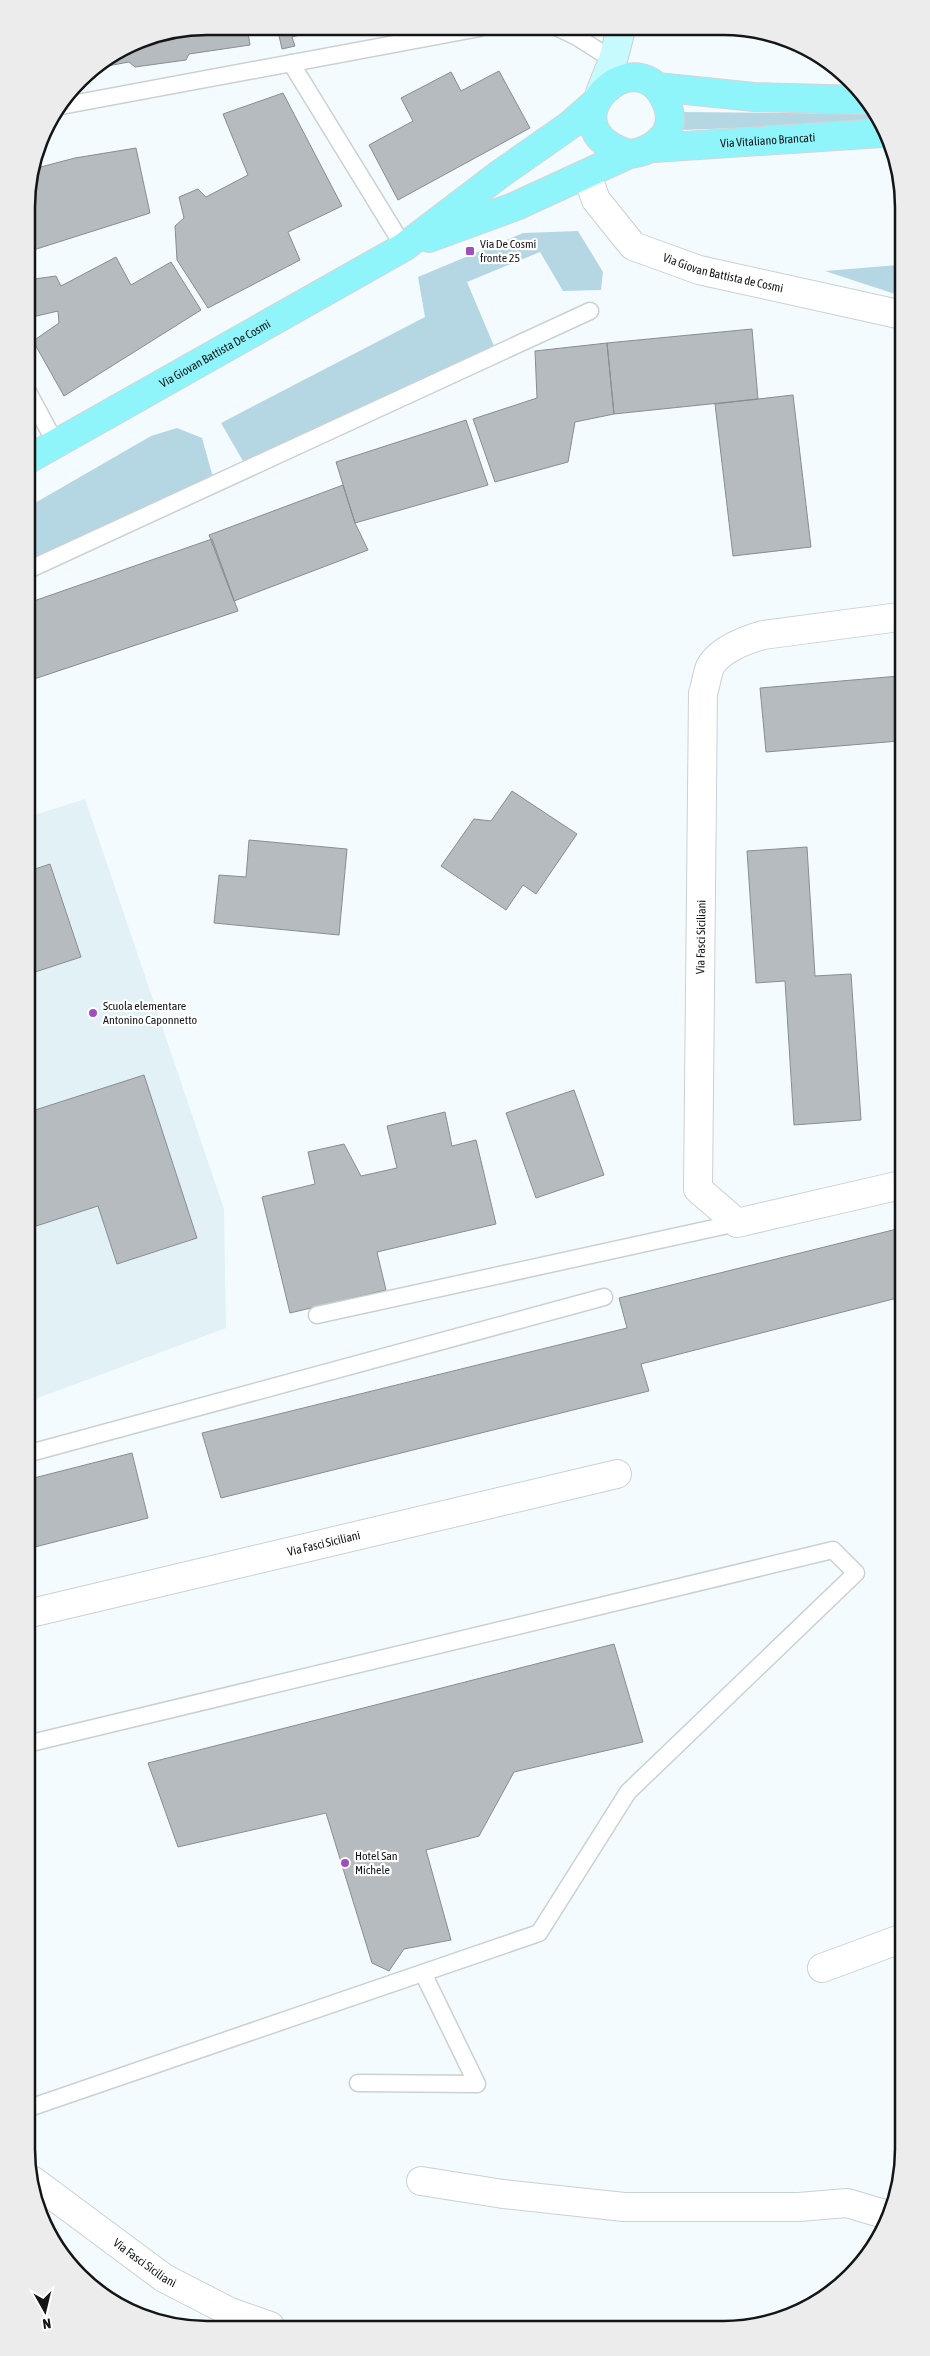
<svg xmlns="http://www.w3.org/2000/svg" width="930" height="2356" font-family="'Asap Condensed',sans-serif">
  <style>
    .built { fill: #e1f1f6 }
    .green { fill: #b5d7e3 }
    .building { fill: #b6bbbf; stroke: #888d91 }
    .lines { fill: none; stroke-linecap: round; stroke-linejoin: round }
    .lane-casing { stroke: #cad1d3; stroke-width: 19 }
    .street-casing { stroke: #cad1d3; stroke-width: 30 }
    .secondary-casing { stroke: #cad1d3; stroke-width: 30 }
    .primary-casing { stroke: #d5d5d5; stroke-width: 30 }
    .lane { stroke: #fff; stroke-width: 16 }
    .street { stroke: #fff; stroke-width: 28 }
    .secondary { stroke: #c7fafd; stroke-width: 28 }
    .primary { stroke: #8ff5fb; stroke-width: 28 }
    .poi-dot { fill: #9e4ebe; stroke: #fff; stroke-width: 2 }
    .labels { text-anchor: middle; dominant-baseline: central; stroke-width: 4.5; stroke-linejoin: round; paint-order: stroke }
    .street-label { font-size: 12px; fill: #131516; stroke: #fff }
    .poi-label { font-size: 12px; fill: #131516; stroke: #fff; text-anchor: start }
    .rim { fill: none; stroke: #131516; stroke-width: 2.5 }
  </style>
  <rect width="100%" height="100%" fill="#f4fbfe"/>
  <path class="built" d="M85,799L224,1209L226,1328L30,1401L28,817Z"/>
  <path class="green" d="M681,112L871,114L876,123L682,130Z
    M578,231L603,272L601,290L563,291L540,252L467,282L497,353L247,468L221,423L425,317L418,277L523,233Z
    M898,265V295L825,271Z
    M177,428L202,438L214,481L28,567V507L151,436Z
    M900,832L901,1166L894,1167V851Z"/>
  <path class="building" d="M207,26H247L250,45L189,54L186,60L135,67L129,62L91,69L138,40Z
    M277,27H331L292,37L295,46L282,49Z
    M499,71L530,128L398,200L369,145L413,121L401,98L451,72L461,91Z
    M283,93L342,206L288,232L300,260L208,308L177,260L175,226L184,218L179,197L198,189L206,197L248,175L223,114Z
    M136,148L150,213L27,252V195L33,169L75,158Z
    M116,257L131,285L171,262L201,310L64,396L33,341L59,323L58,311L28,318L27,280L56,276L61,286Z
    M752,329L758,399L614,414L607,343Z
    M607,343L614,414L575,422L568,462L495,482L473,419L537,398L535,351Z
    M793,395L811,547L733,556L715,404Z
    M466,420L488,485L355,523L336,462Z
    M343,485L355,523L368,550L234,601L209,535Z
    M212,539L238,611L28,681V603Z
    M896,644H899V741L766,752L760,688L899,676Z
    M512,791L577,834L536,894L523,885L506,910L441,866L474,819L491,821Z
    M249,840L347,849L339,935L214,923L219,875L246,877Z
    M807,847L815,976L851,974L861,1120L794,1125L785,981L756,983L747,851Z
    M50,864L81,957L29,974V871Z
    M144,1075L197,1238L117,1264L98,1206L30,1228L29,1112Z
    M574,1090L604,1175L536,1198L506,1113Z
    M445,1112L452,1146L476,1140L496,1224L377,1252L386,1290L290,1313L262,1197L315,1184L308,1152L344,1144L361,1176L397,1168L387,1126Z
    M901,1228V1297L641,1364L649,1391L221,1498L202,1433L627,1328L619,1298Z
    M132,1453L148,1518L31,1548L30,1479Z
    M614,1644L643,1742L514,1772L479,1836L426,1850L451,1940L404,1949L389,1971L372,1963L326,1813L178,1847L148,1763Z"/>
  <g class="lines">
    <defs>
      <path id="lane" d="M558,28L577,37L613,60
        M291,63L404,247
        M61,106L480,28
        M27,390L56,444
        M28,570L590,311
        M317,1315L737,1223
        M30,1453L604,1297
        M31,1743L833,1550L856,1573L628,1792L539,1933L32,2107
        M358,2083L477,2084L423,1973"/>
      <g id="street">
        <path id="s1" d="M587,175L596,200L633,246L699,270L898,314"/>
        <path d="M899,617L763,635C746,640 719,650 710,667C707,674 706,685 703,693L698,1189L737,1223L901,1185"/>
        <path id="s2" d="M31,1613L617,1474"/>
        <path d="M822,1968L903,1938"/>
        <path id="s3" d="M32,2180L164,2278L230,2312L270,2326"/>
        <path d="M421,2181L503,2194L624,2207H799L847,2203L891,2216"/>
      </g>
      <path id="secondary" d="M600,93L613,60L621,29"/>
      <g id="primary">
        <path d="M657,87L754,97L863,100"/>
        <path id="s4" d="M654,148L882,133"/>
        <path d="M429,238L516,206L629,154C652,152 677,134 668,107C642,29 538,126 629,154"/>
        <path id="s5" d="M27,460L404,247L500,174L570,125L596,102"/>
      </g>
    </defs>
    <use href="#lane" class="lane-casing"/>
    <use href="#street" class="street-casing"/>
    <use href="#secondary" class="secondary-casing"/>
    <use href="#primary" class="primary-casing"/>
    <use href="#lane" class="lane"/>
    <use href="#street" class="street"/>
    <use href="#secondary" class="secondary"/>
    <use href="#primary" class="primary"/>
  </g>
  <g class="poi-dot">
    <rect x="465" y="246" width="10" height="10" rx="2.5"/>
    <circle cx="93" cy="1013" r="5"/>
    <circle cx="345" cy="1863" r="5"/>
  </g>
  <g class="labels">
    <g class="street-label">
      <text stroke="none"><textPath href="#s4" startOffset="114">Via Vitaliano Brancati</textPath></text>
      <text stroke="none"><textPath href="#s1" startOffset="180">Via Giovan Battista de Cosmi</textPath></text>
      <text stroke="none"><textPath href="#s5" startOffset="216">Via Giovan Battista De Cosmi</textPath></text>
      <text transform="translate(701 937) rotate(-89)">Via Fasci Siciliani</text>
      <text stroke="none"><textPath href="#s2" startOffset="301">Via Fasci Siciliani</textPath></text>
      <text stroke="none"><textPath href="#s3" startOffset="140">Via Fasci Siciliani</textPath></text>
    </g>
    <g class="poi-label">
      <text x="480" y="244">Via De Cosmi<tspan x="480" dy="14">fronte 25</tspan></text>
      <text x="103" y="1006">Scuola elementare<tspan x="103" dy="14">Antonino Caponnetto</tspan></text>
      <text x="355" y="1856">Hotel San<tspan x="355" dy="14">Michele</tspan></text>
    </g>
  </g>
  <path d="M0 0H930V2356H0ZM207 35H723A172 172 0 0 1 895 207V2149A172 172 0 0 1 723 2321H207A172 172 0 0 1 35 2149V207A172 172 0 0 1 207 35Z" fill="#ececec" fill-rule="evenodd"/>
  <path class="rim" d="M207 35H723A172 172 0 0 1 895 207V2149A172 172 0 0 1 723 2321H207A172 172 0 0 1 35 2149V207A172 172 0 0 1 207 35Z"/>
  <g transform="translate(45 2311) rotate(172)" stroke="#ffffff" stroke-width="4" paint-order="stroke">
  <path d="M0-4L9 19L0 12L-9 19Z" fill="#131516"/>
  <text y="-8" font-size="14" font-weight="bold" text-anchor="middle" fill="#131516">N</text>
  </g>
</svg>
